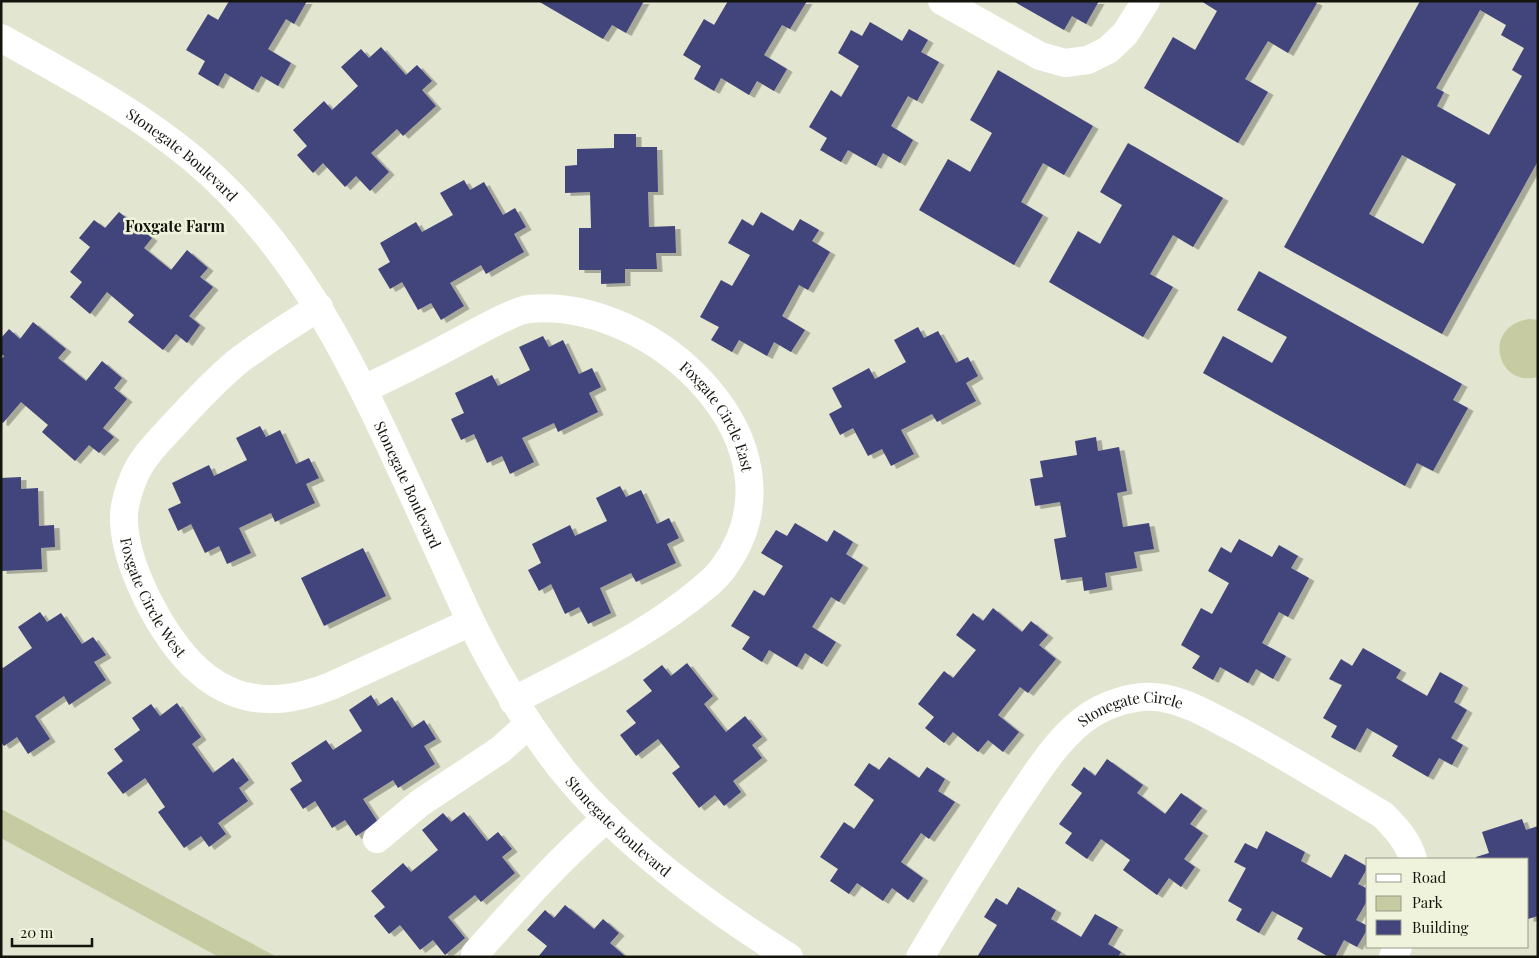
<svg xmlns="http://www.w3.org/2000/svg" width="1539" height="958" font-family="'Playfair Display',serif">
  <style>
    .green { fill: #c6cba1 }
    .building { fill: #43447b; fill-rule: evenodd; filter: url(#shadow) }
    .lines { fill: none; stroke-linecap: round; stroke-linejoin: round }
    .minor { stroke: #fff; stroke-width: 28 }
    .labels { text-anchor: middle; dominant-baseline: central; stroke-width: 5; stroke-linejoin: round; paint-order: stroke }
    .street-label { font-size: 15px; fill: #13140c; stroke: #eff3dc }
    .neighbourhood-label { font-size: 16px; font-weight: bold; fill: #13140c; stroke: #eff3dc }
  </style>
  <defs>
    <filter id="shadow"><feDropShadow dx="5.5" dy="3" stdDeviation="0" flood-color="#0004"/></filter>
  </defs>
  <rect width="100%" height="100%" fill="#e2e5cf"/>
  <path class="green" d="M1529,319L1538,320V377C1497,388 1481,327 1529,319Z
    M1,809L277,957H219L1,838Z"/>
  <path class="building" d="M229,1H307L294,24L286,19L268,49L291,63L278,86L261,76L253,90L225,73L218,86L198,74L205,61L186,50L208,14L218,20Z
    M538,1H644L626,33L612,25L603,39Z
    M728,1H807L790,29L782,25L764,55L787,69L774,91L757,81L749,95L721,78L714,91L694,79L701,66L683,55L704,19L714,25Z
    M1013,1H1099L1086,24L1072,16L1064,30Z
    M1201,1H1314L1317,3L1288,53L1268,41L1245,79L1268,92L1238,143L1144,88L1173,37L1195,50L1217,11Z
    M1420,1H1538V161L1442,334L1284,247ZM1480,10L1506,25L1501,35L1524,48L1512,70L1522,76L1489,135L1437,106L1444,92L1436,88ZM1402,155L1456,184L1423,244L1369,214Z
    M870,22L902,41L909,29L928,40L921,52L939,62L917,101L908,96L891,126L913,140L900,163L883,153L876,166L848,150L841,162L820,150L827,138L809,127L831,90L841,97L859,66L838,53L851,30L862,36Z
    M381,47L406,75L417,65L432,81L422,90L436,106L403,136L397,129L371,153L389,172L370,191L356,176L345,187L323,163L313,173L297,155L307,146L293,130L324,101L332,110L358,86L341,67L361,49L369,58Z
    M998,70L1093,126L1064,175L1043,163L1021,202L1043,215L1014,265L919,210L948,159L970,172L992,133L970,120Z
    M614,134H636V147H657L658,192H648L649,227L675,226L676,253H656L657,269H625V283L601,284V270H579V228H591L590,192L565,193V166L577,165V149L614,148Z
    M1128,143L1223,198L1193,247L1173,235L1150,274L1173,287L1143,337L1049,282L1078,231L1100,244L1122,205L1100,192Z
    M464,180L470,190L484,182L503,215L515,208L526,227L514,234L524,252L486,274L481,265L450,283L464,306L441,320L431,303L418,310L402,282L390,289L378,269L390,262L380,243L416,222L422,232L453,215L440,193Z
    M119,212L152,238L144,248L171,270L187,250L208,268L200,277L213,287L189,316L200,325L187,343L176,334L163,350L128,322L134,315L107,292L90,314L70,297L82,282L70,272L90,247L79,238L94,220L105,228Z
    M761,212L793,231L800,219L819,230L812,241L830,252L808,290L799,285L782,316L805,330L791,352L774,342L767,356L739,340L732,352L711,340L719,327L700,317L721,280L732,286L750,255L728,243L742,219L753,226Z
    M1259,271L1462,384L1453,400L1468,408L1433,471L1417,463L1405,486L1203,373L1223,336L1272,363L1287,337L1237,310Z
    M33,322L66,349L58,358L86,381L102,361L122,378L114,388L127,399L103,428L114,437L99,453L89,445L75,461L42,432L48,425L21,402L3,423L1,422V360L4,356L1,354V338L9,329L20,339Z
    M918,327L924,338L938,331L956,363L968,357L978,376L966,383L976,401L937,422L932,414L901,430L914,454L891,466L882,449L868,456L853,428L840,435L829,414L842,407L832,388L869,368L875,379L906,362L894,340Z
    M543,336L549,347L563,340L579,374L592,368L601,387L589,393L598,412L558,432L554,423L522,438L534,462L510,474L502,456L487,463L474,434L461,440L451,419L464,413L455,393L492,375L498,386L530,370L519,347Z
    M260,426L266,437L280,430L296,464L309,458L319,478L306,484L315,503L275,522L271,513L239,528L251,553L227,564L219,546L205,553L191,524L178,531L168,509L181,503L172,483L209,465L214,476L247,460L236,438Z
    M1096,437L1098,451L1119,447L1127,491L1117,493L1123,527L1149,523L1154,549L1134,552L1137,568L1105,573L1107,587L1084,591L1082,577L1061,580L1054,539L1066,537L1060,502L1035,506L1030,479L1043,477L1040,461L1077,455L1075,441Z
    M21,477V489L38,488L39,526L54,525L55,547L41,548L42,569L1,571V478Z
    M620,486L626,497L641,490L657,524L669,518L679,538L667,544L676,563L636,582L631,573L600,588L611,613L588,624L579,607L565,614L551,584L539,591L528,570L541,563L532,544L570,525L575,536L607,521L596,498Z
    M795,523L827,542L834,530L853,542L846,554L863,565L839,602L831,597L812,627L836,642L822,664L805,653L797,667L769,650L762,662L742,649L750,637L731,626L754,590L764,596L783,566L761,553L776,530L787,536Z
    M1239,539L1272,557L1279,545L1298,556L1291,568L1309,578L1288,617L1279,612L1262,643L1286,656L1273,679L1256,669L1248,683L1220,667L1213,680L1192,668L1200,656L1181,645L1201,608L1212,614L1229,583L1208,571L1221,547L1231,553Z
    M363,548L386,596L324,626L301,578Z
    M993,608L1022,632L1031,621L1048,635L1039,645L1056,659L1028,693L1020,687L998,715L1019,732L1003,752L988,740L978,752L953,732L944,743L925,728L934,717L918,704L944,671L953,678L976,650L956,635L973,613L983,621Z
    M40,612L47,622L61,613L82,644L93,637L106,655L94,662L106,680L69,705L64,696L35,716L50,739L28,754L17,737L4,746L1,742V666L3,668L32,648L18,627Z
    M1363,648L1401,670L1396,678L1427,696L1440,672L1463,685L1454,702L1467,710L1451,738L1463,745L1452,765L1439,758L1428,777L1392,756L1398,746L1367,728L1355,750L1331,737L1337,726L1323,718L1342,685L1329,679L1341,659L1352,666Z
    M687,663L713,696L704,704L726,732L745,716L762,737L752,745L762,758L733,781L741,792L724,806L715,795L699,808L672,773L680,767L658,739L636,756L620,735L636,723L626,711L652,691L643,680L662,665L671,676Z
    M371,695L378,706L392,697L412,728L424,720L436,739L424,746L435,764L398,788L393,780L363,799L378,822L356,836L345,820L332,828L315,801L303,809L290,789L302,781L291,763L326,740L333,750L362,731L349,710Z
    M177,703L201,737L192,744L213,773L233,758L249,780L239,788L248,801L218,823L226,834L209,847L201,836L184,848L158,812L165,807L145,778L123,794L107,773L123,761L114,749L140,730L132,718L151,704L160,716Z
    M889,757L919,778L927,767L945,779L938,791L955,802L929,839L921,833L901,862L923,878L908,900L892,888L883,901L857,883L849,894L830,881L838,869L820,857L844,822L854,829L874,800L854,785L869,763L879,770Z
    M1107,759L1143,785L1137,793L1165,814L1181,793L1202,808L1190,824L1203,833L1184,859L1195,867L1181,887L1169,878L1157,895L1123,870L1130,860L1101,839L1087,859L1065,843L1072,833L1059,824L1082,793L1071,785L1084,767L1095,776Z
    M464,812L487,841L498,832L512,849L502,857L515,873L481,902L475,895L448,917L465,938L445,955L433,940L420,950L400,925L389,934L374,916L385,907L371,891L403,863L411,872L438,850L422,830L443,813L451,822Z
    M1522,819L1526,830L1538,826V916L1528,919V859H1476V857L1489,853L1482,832Z
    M1266,831L1305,852L1301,861L1331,878L1345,854L1368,867L1358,884L1368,889V899L1356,920L1368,926V928L1357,947L1344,940L1335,957H1329L1297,939L1303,928L1272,911L1259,933L1236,920L1242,909L1228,901L1246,868L1234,862L1245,843L1257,849Z
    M1018,887L1056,910L1051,919L1081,937L1095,914L1118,927L1108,944L1121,952L1118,957H977L997,925L984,917L996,898L1007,905Z
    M565,905L594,929L603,919L619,933L610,943L626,957H538L547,946L527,930L545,910L554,918Z"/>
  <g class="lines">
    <g class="minor">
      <path d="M942,1L1040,56L1065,63L1088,60L1108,50L1125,34L1146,1"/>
      <path id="s1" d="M1,38C67,75 134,110 192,158C290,239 348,353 400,467C424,518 447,570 471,622C497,675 527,726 565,773C623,844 711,908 789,957"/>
      <path id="s2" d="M319,307C291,325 263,342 237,362C213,382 191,406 170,429C157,443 141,459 134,477C129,489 125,501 124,514C122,562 163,640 199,671C209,680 222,688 235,693C267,705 300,698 331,686L471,622"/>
      <path id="s3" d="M364,389C398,373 432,356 465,338C479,331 515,310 529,309C654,297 812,445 724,567C714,581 700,591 687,601C634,642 572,670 513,701"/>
      <path d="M377,839L420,803L500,750L529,724"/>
      <path d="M475,954C517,907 559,859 607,818"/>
      <path id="s4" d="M920,957C950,907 980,858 1012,809C1033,779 1053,744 1082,721C1103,704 1137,693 1163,698C1190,703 1212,717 1236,729C1286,756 1334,786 1383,815C1396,828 1408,841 1413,859"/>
      <path d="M1393,957L1398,947"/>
    </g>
  </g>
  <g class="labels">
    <g class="street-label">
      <text stroke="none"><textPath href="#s1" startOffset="216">Stonegate Boulevard</textPath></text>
      <text stroke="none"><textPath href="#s3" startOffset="415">Foxgate Circle East</textPath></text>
      <text stroke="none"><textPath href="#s1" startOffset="621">Stonegate Boulevard</textPath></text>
      <text stroke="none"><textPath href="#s2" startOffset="382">Foxgate Circle West</textPath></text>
      <text stroke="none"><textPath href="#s4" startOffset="339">Stonegate Circle</textPath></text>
      <text stroke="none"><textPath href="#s1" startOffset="1026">Stonegate Boulevard</textPath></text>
    </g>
    <g class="neighbourhood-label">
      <text x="175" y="225">Foxgate Farm</text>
    </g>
  </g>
  <rect width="1539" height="958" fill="none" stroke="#13140c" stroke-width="5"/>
  <rect x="1366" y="858" width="162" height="90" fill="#eff3dc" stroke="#979a89"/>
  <rect x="1376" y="874" width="25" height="8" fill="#ffffff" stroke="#979a89"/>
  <text x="1412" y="883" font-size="15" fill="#13140c">Road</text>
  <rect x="1376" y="896" width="25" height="15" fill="#c6cba1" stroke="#979a89"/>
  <text x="1412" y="908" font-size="15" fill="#13140c">Park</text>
  <rect x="1376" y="920" width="25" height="15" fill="#43447b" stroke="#979a89"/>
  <text x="1412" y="933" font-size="15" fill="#13140c">Building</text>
  <path d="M12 938v8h80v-8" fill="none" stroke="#13140c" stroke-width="2.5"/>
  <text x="20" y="938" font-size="15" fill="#13140c" stroke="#eff3dc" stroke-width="4" paint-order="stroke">20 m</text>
</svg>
